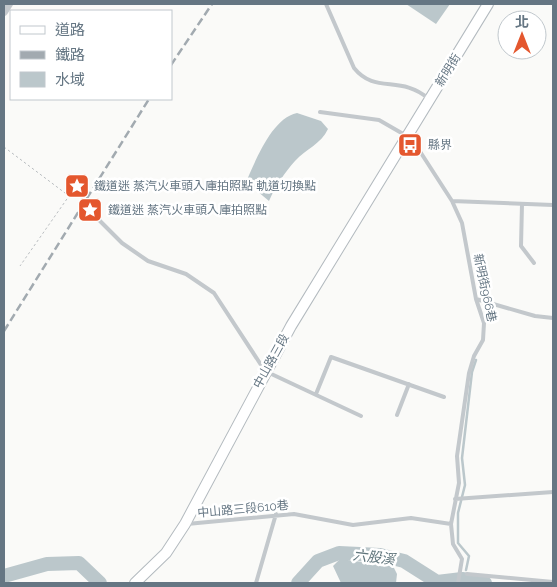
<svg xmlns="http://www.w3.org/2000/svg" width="557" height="587" font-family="Raleway,'Noto Sans TC',sans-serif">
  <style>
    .water { fill: #bbc7cb }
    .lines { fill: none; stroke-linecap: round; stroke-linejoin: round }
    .stream { stroke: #bbc7cb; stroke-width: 2.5 }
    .river { stroke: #bbc7cb; stroke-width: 14 }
    .secondary-casing { stroke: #b3babf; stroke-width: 12 }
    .path { stroke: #bbbfc2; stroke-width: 1; stroke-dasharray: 2.5 2.5; stroke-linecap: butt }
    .lane { stroke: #c3c8cc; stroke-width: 4 }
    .street { stroke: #c3c8cc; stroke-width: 8 }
    .secondary { stroke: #fff; stroke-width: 10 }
    .rail { stroke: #a2aab0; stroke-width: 2.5; stroke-dasharray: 8 4; stroke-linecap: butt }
    .labels { text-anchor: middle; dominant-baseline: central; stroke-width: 5; stroke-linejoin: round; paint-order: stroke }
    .street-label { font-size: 12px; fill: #657683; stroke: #fff }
    .poi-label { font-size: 12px; fill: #657683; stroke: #fff; text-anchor: start }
    .water-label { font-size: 14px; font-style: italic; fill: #60757c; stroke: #fff }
  </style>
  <rect width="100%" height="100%" fill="#fafaf8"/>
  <path class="water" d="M406,4H450L436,24Z
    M297,113L321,121L328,129C321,144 306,149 295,161C285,172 275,187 269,201L246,182C256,160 272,118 297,113Z
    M340,559L393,566L397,574L396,583H341L333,566Z"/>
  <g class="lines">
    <path class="stream" d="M466,570L469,556L458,543V513L465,485L462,458L472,372L476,360
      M462,579L463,576"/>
    <path class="river" d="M4,576L47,564L79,563L100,583
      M298,583L318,561L339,553L380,555L404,561L437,582L462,579L485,583"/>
    <defs>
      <path id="secondary" d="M135,583L166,553L185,524L291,326L488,4"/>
    </defs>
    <use href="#secondary" class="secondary-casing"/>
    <path class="path" d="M4,147L69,196L20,266"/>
    <path class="lane" d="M326,4L354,68C376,95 400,74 429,99
      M320,112L379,120L405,135
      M410,136L452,201L462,223L476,299L484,323L483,340L474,356L469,373L457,456L459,483L451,524L453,544L462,559L458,583
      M452,201L553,205
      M522,204L521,246L534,263
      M94,215L122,243L148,261L186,274L214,293L265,371L361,416
      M476,299L535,316L553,318
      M316,394L331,357L444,397
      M397,415L409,384
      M455,499L553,492
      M187,524L294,514L353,525L411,518L451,524
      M467,574L553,582
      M256,583L276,514"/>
    <path class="street" d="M4,12L9,4"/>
    <use href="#secondary" class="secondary"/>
    <path class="rail" d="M171,65L212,4
      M4,331L149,99"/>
  </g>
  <defs>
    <symbol id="bus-square" viewBox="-11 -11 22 22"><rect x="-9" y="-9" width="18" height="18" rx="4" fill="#e4572e" stroke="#fff"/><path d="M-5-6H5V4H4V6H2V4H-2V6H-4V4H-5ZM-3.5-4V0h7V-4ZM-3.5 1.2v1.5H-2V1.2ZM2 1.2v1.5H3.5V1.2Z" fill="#fff"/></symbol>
    <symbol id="sight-square" viewBox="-11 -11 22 22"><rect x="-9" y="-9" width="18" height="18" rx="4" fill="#e4572e" stroke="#fff"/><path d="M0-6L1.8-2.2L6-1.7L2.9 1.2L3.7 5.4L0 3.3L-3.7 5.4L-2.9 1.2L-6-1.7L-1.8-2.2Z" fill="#fff"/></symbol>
  </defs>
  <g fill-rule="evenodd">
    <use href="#bus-square" x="396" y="131" width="28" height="28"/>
    <use href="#sight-square" x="63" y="172" width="28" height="28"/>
    <use href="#sight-square" x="76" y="196" width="28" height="28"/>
  </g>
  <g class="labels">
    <g class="street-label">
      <text transform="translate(448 70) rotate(-58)">新明街</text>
      <text transform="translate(485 288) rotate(78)">新明街966巷</text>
      <text transform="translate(271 361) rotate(-61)">中山路三段</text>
      <text transform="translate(243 509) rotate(-5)">中山路三段610巷</text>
    </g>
    <g class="poi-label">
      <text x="428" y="145">縣界</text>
      <text x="94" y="186">鐵道迷 蒸汽火車頭入庫拍照點 軌道切換點</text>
      <text x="108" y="210">鐵道迷 蒸汽火車頭入庫拍照點</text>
    </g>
    <g class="water-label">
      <text transform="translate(374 557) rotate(7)">六股溪</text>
    </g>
  </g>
  <rect width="557" height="587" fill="none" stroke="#657683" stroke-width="10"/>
  <rect x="10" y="10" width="162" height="90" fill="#ffffff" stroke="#c1c8cd"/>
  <rect x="20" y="26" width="25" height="8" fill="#ffffff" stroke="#c1c8cd"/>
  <text x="55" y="35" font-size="15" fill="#657683">道路</text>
  <rect x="20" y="51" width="25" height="8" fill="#a2aab0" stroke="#c1c8cd"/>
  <text x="55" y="60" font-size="15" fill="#657683">鐵路</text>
  <rect x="20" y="72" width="25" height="15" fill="#bbc7cb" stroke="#c1c8cd"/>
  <text x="55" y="85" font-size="15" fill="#657683">水域</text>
  <g transform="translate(522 35)"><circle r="24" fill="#ffffff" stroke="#c1c8cd"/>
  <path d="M0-4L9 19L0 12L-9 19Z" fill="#e4572e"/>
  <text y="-8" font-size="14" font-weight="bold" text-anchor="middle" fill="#657683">北</text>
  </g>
</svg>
